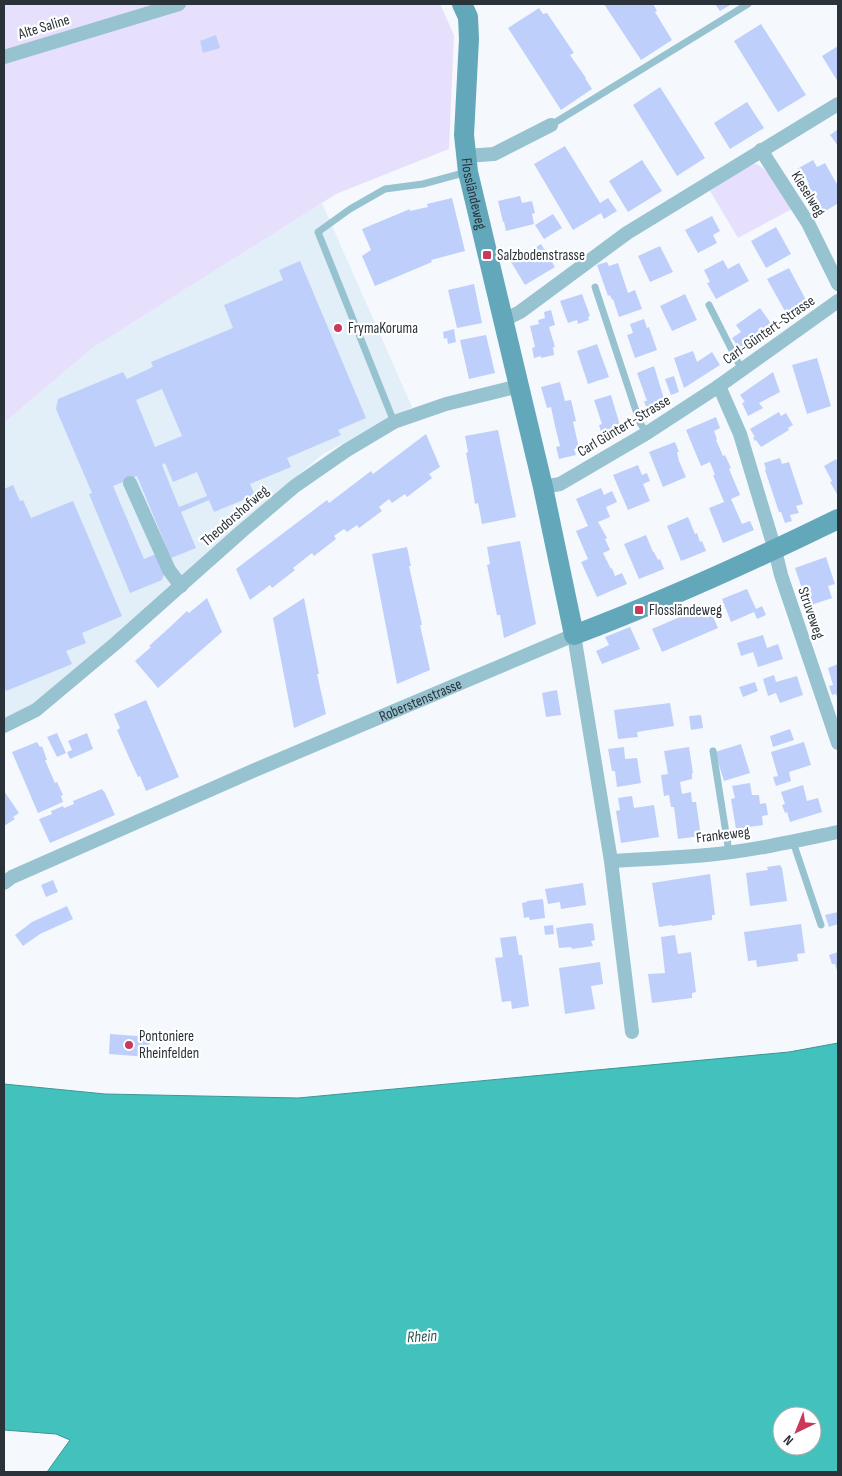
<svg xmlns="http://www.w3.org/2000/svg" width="842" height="1476" font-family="'Sofia Sans Condensed',sans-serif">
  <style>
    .built { fill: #e2eef8 }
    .green { fill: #e6e0fc }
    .water { fill: #43c1bd; stroke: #3c9696; fill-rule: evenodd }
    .building { fill: #becffb; fill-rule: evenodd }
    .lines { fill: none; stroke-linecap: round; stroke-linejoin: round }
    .lane { stroke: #97c2cf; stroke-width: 7 }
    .street { stroke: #97c2cf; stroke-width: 14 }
    .secondary { stroke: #63a7ba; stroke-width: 20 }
    .poi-dot { fill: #c8395a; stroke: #fff; stroke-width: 2 }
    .labels { text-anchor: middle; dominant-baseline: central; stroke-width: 4.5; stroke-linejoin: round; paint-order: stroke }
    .street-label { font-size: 15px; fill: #2a333a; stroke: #fff }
    .poi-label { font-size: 15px; fill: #2a333a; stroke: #fff; text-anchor: start }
    .water-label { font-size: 16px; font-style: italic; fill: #265a58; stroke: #fff }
  </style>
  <rect width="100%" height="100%" fill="#f5f9fd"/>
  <path class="built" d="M322,203L412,407L323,454L244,521L139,623L37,702L4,718V423L91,349Z"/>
  <path class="green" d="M4,4H440L454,35L449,149L336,194L91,349L4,423Z
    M756,164C772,171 783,195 792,209L738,238L710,191L749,165Z"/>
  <path class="water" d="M838,1043V1472H47L70,1440L56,1434L4,1430V1084L105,1094L298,1098L789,1052ZM782,1416H812V1446H782Z"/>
  <path class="building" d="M604,4H653L657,11L655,12L672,40L641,60Z
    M715,4H732L720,11Z
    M539,8L543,14L547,13L574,53L570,55L586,78H585L592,89L561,110L508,28Z
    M761,24L806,95L778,112L734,41Z
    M216,35L220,48L203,53L200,41Z
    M838,46V82L822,56Z
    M660,87L705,158L677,176L633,105Z
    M747,102L764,128L730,149L714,123Z
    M838,129V146L830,135Z
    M565,146L600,203L608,198L617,211L604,219L601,213L573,230L534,164Z
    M642,160L662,191L628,212L609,181Z
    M813,160L817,167L825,163L838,186V206L837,204L822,213L817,204L820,203L815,195L814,196L807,185L809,184L805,176L802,178L797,169Z
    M520,196L522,203L532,201L535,213L532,214L534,224L506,231L504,222H503L498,201Z
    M452,198L465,251L431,260L432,262L375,286L362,256L371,250L362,229L410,209V211L428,207L427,204Z
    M553,214L562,228L544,239L535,225Z
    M712,216L720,231L713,235L717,243L698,253L685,230Z
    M776,227L791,254L766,268L751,241Z
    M541,244L555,267L525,285L511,262Z
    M660,246L673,272L650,282L638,256Z
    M723,260L728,269L739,263L749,281L716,299L707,283L710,282L704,270Z
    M300,261L366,418L338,430L341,435L287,458L291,467L250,484L255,495L214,512L209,500L181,512L196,548L171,558L137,476L113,486L144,559L156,554L164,574L162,580L130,593L89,494L92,493L56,409L58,399L123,372L127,379L153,367L151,362L233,328L224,305L283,280L279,270ZM162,389L182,436L155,447L136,400ZM165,463L173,482L197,472L207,496L179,507L162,465Z
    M607,262L609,266L618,263L628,293L635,290L642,309L619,317L613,299L612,300L610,295L608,296L597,265Z
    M789,268L807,302L786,313L767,279Z
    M474,284L482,323L457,328L448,290Z
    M582,294L590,316L588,317L589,320L578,324L577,320L568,323L560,301Z
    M685,294L697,320L672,331L660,306Z
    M760,308L772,325L739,348L732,338L741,332L736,325Z
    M551,310L555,325L549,327L555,347H553L554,355L541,358V356L534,358L532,348L535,347L530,326L539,324L538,320L545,318L544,312Z
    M644,319L647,328L649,327L657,350L635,358L627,335L633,333L630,324Z
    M454,329L456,342L448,344L447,338L444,339L443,332Z
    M486,335L495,373L469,379L460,340Z
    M597,344L609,377L588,384L577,351Z
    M693,351L697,362L712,352L720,365L684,388L674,358Z
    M817,358L831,406L807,414L792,365Z
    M654,366L664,399L656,401L657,403L646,407L644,401H647L637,373Z
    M773,372L780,392L759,403L763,408L748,416L742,403L745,402L740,395Z
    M674,376L679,392L671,395L665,379Z
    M560,382L565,401L571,400L576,421L573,422L579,448L574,449L576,455L559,459L556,447L560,446L555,426L551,407L547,408L541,387Z
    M611,395L621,429L602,435L599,425L602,424L594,400Z
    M779,412L781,416L786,413L793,425L788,428L789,430L761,447L756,440L755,441L753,437H755L750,429Z
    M716,417L720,428L714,431L717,439L716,440L723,456L725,455L731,468L729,469L740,495L731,499L742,524L750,521L754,530L723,543L709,508L724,502L713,475H715L710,462L701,466L686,430Z
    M498,430L516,517L482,524L478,503L475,504L471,479L466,453L468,452L465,436Z
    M426,434L440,467L429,474L432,478L407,497L405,494L392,503L389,499L379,507L382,511L359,528L357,525L347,532L344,529L334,536L336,539L314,556L312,553L293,568L295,570L272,588L270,585L250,600L236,569L327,500L329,503L371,471L373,474Z
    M675,442L679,452H677L679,461L686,477L663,487L649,452Z
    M780,458L782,464L789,462L803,504L796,506L799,513L790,515L792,521L785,523L781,512H779L765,470L766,469L764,463Z
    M836,459L838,463V494H837L830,482L832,481L824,466Z
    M638,465L642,475L647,473L650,481L643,484L650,501L628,510L613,475Z
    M13,485L20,501L23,500L31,518L73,501L122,616L82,633L86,643L66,651L72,664L6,691L4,687V489Z
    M601,488L604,495L612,491L617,502L606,507L610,517L598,522L607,538L605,539L610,550L603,553L611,569L612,568L615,576L622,573L627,584L597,597L581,562L588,559L576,531L588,526L576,499Z
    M688,517L695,534L697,533L700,542L702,541L706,551L681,561L667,526Z
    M646,535L653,552H654L658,560L660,559L664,569L639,579L624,544Z
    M520,541L536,624L504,638L500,615H497L487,565L490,564L487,547Z
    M407,547L411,566H409L422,625H420L430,670L397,684L372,554Z
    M826,557L835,584L828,586L832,598L808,606L795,568Z
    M747,589L756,609L762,606L766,615L757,619L754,612L731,622L722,599Z
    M207,598L222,632L158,688L135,661L151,647L149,646L170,627L187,611L189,613Z
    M304,598L319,674H317L326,714L294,728L273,618Z
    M703,607L706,614L711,612L718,628L662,652L652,629Z
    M630,627L640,649L602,664L596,651L609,645L605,637Z
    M763,635L767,648L778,644L783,659L758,667L753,652L741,656L737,643Z
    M838,664V700L836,694L832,695L829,686L833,685L828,668Z
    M774,675L776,682L797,676L803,695L780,703L776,693L768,696L763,679Z
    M755,682L758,691L743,697L739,687Z
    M557,690L561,715L546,717L542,693Z
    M146,700L179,777L146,791L140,776L138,777L127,753L117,730L120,728L114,714Z
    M670,703L674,726L637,732L638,737L618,739L614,710Z
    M701,715L703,728L691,730L689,716Z
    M790,729L794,740L773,747L770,736Z
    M57,733L66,753L57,757L47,737Z
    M87,733L93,749L70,759L67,752L72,750L68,741Z
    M37,742L40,747L42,746L47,760H45L55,783L57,782L63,795L61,796L63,802L38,813L12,752Z
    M804,742L811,765L789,772L791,781L776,786L773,777L778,776L771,752Z
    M741,744L750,773L724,781L715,752Z
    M624,747L625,759L637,758L641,783L617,787L615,771H612L608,749Z
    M689,747L693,773H692V779L680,782L682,794L691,792L692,802H696L701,836L678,839L674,807H671L669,795L664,796L661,775L668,774L664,751Z
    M750,783L752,795H759L760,804L766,803L768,815L762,816L763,825L736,829L731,799L735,798L732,786Z
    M803,785L807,801L818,798L822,812L790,822L787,812L785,813L782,805L785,804L781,792Z
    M102,789L103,791H104L115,815L50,843L39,819L52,814L51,811L63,806L64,808L74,804L73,801Z
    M4,791L19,813L13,817L15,819L4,826Z
    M632,796L634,808L654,805L659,837L621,843L616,811L620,810L618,798Z
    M780,865L782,868L787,901L750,906L746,873L768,870L767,867Z
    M710,874L715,915H712V920L672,926V925L659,927L652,883Z
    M53,880L58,892L46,897L41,885Z
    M583,883L586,905L561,909L560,902L548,904L545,889Z
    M543,899L545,918L530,920L529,917L524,918L522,903L527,902V901Z
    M67,906L73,919L40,934L23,946L15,935L32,922Z
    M838,912V924L829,927L825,915Z
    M590,923L593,924L595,940L591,941L593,946L572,949L571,947L559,948L556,928Z
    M801,924L805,953L797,954L798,961L757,967L756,960L748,961L744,932Z
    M553,925L554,934L545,935L544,926Z
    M675,935L678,954L691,952L696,992L692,993V998L652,1003L648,974L665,973L661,937Z
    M516,936L519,955H522L529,1006L512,1009L511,1001L502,1002L495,958L503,957L500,938Z
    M838,952V974L835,964H832L829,955Z
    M600,962L603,984L591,986L595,1009L565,1014L559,968Z
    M110,1034L150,1037L148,1057L109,1054Z"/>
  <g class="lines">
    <path class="lane" d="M551,125L748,4
      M595,287L640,423L647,433
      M709,305L742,370
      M394,422L318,232L350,209L385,189L423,184L467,172
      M713,751L729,852
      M793,842L821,925"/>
    <g class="street">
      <path d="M4,57L179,4"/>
      <path d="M761,150L808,223L838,284"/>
      <path d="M466,156L494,154L551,125"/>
      <path d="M504,320L520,312L627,233L838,104"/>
      <path d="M719,386L740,434L775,550L781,575L838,743"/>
      <path d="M130,483L169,570L181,586"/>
      <path d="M543,487L560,484L647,433L719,386L838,301"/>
      <path d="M4,726L36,710L116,643L242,531L295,486L347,450L394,422L446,404L519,386"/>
      <path d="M611,861C643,859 675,858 707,855C751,851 795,841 838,832"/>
      <path id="s1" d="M4,883L12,877L255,770L574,635L611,861L632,1032"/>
    </g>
    <path class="secondary" id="s2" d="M462,4L468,17L469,39L464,135L468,172L543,487L574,635C664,601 752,561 838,519"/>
  </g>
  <g class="poi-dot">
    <rect x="482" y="250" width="10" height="10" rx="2.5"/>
    <circle cx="338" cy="328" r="5"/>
    <rect x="634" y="605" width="10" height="10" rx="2.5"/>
    <circle cx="129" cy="1045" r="5"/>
  </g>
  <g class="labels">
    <g class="street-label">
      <text transform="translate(44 27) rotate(-17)">Alte Saline</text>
      <text transform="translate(808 194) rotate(58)">Kieselweg</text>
      <text stroke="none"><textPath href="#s2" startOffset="192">Flossländeweg</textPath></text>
      <text transform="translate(769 330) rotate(-35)">Carl-Güntert-Strasse</text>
      <text transform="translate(624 426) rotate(-31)">Carl Güntert-Strasse</text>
      <text transform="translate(235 516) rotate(-41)">Theodorshofweg</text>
      <text transform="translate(811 613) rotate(71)">Struveweg</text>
      <text stroke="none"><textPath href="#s1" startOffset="455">Roberstenstrasse</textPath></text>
      <text transform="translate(723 835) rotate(-7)">Frankeweg</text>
    </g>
    <g class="poi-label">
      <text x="497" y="255">Salzbodenstrasse</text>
      <text x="348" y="328">FrymaKoruma</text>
      <text x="649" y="610">Flossländeweg</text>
      <text x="139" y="1036">Pontoniere<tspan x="139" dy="17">Rheinfelden</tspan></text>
    </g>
    <g class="water-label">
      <text transform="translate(422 1337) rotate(-3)">Rhein</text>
    </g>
  </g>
  <rect width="842" height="1476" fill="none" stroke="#2a333a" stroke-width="10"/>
  <g transform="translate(797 1431) rotate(223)"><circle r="24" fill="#ffffff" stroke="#aaadb0"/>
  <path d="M0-4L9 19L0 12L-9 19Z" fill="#c8395a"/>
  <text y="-8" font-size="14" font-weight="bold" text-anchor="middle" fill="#2a333a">N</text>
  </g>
</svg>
